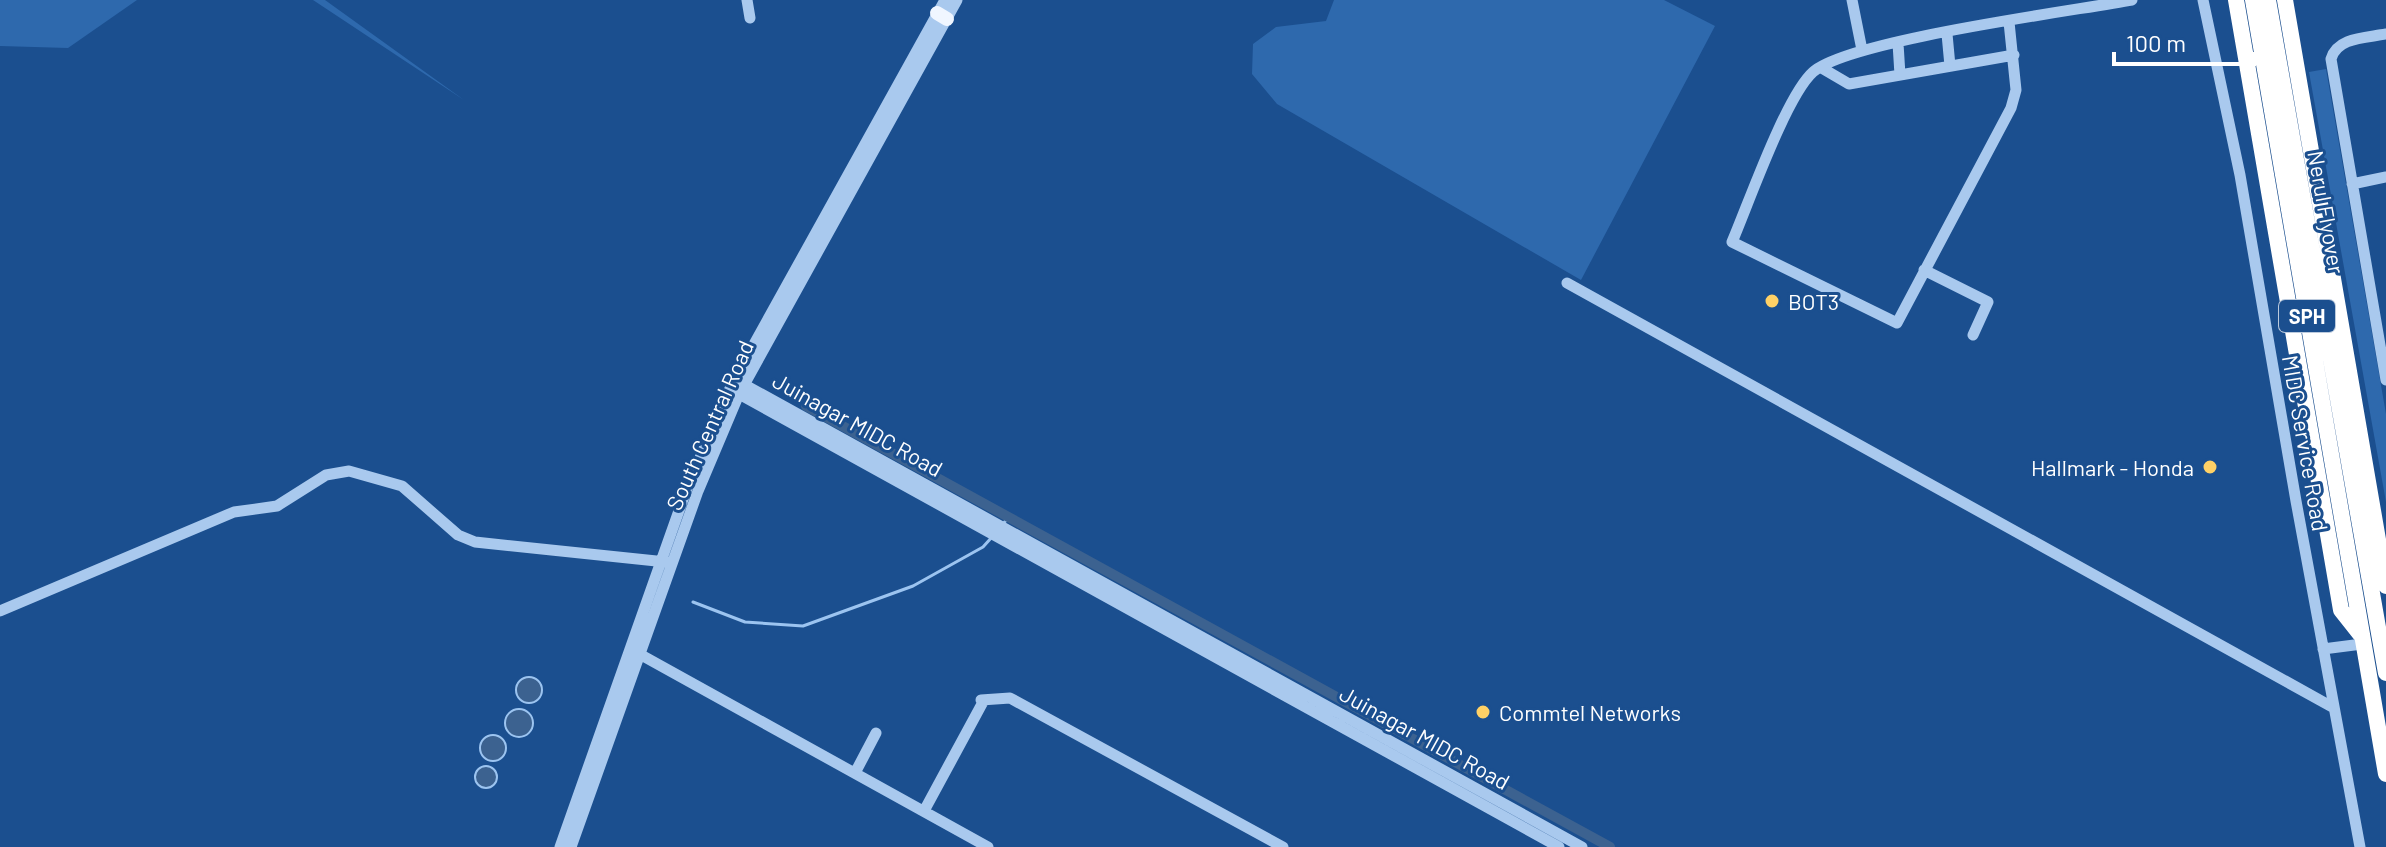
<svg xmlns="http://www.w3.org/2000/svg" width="2386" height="847" font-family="Barlow,sans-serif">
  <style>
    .green { fill: #2e69ad }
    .water { fill: #3c6290; stroke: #9cc4f0; stroke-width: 2 }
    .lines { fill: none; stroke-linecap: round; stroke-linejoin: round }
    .stream { stroke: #9cc4f0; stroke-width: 3 }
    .canal { stroke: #3c6290; stroke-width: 10 }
    .minor { stroke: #a9c9ee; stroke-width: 11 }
    .major { stroke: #f0f6ff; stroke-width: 14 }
    .highway { stroke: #fff; stroke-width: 16 }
    .poi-dot { fill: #ffd166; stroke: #1b4f8f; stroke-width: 3 }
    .labels { text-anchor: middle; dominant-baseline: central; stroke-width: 6; stroke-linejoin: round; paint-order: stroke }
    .shield { fill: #1b4f8f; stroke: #bbcadd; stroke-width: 2 }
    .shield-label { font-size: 20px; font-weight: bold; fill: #fff }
    .street-label { font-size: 22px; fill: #fff; stroke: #1b4f8f }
    .poi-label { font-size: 22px; fill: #fff; stroke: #1b4f8f; text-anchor: start }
  </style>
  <rect width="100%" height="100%" fill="#1b4f8f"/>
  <path class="green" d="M0,0H137L68,48L0,46Z
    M313,0H325L464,100Z
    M1334,0H1664L1715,26L1581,280L1277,104L1252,74L1253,44L1276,27L1326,21Z
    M2326,69L2386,414V502L2309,72Z"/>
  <path class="water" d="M516 690a13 13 0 1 1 26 0a13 13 0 1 1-26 0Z
    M505 723a14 14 0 1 1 28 0a14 14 0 1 1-28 0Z
    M480 748a13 13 0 1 1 26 0a13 13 0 1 1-26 0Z
    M475 777a11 11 0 1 1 22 0a11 11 0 1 1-22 0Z"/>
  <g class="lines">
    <path class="stream" d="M1002,525L1009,517
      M693,602L745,622L803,626L913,586L983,547L992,537"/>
    <path class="canal" d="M806,406L1610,847"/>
    <path class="minor" d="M747,0L750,18
      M1852,0L1862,50
      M2203,0L2240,175L2296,501L2360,847
      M2009,22L2016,90L2011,108L1897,323L1732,242C1748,205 1786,96 1813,72C1848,40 2073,11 2132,0
      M1947,34L1950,66
      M2386,34C2366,38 2337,37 2331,59L2386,380
      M1898,43L1900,75
      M1820,67L1849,84L2014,55
      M2352,184L2386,177
      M1924,270L1988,302L1973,335
      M1567,283L2334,708
      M732,384L745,385L1582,847
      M732,384L739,394L1559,847
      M0,611L234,512L277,506L326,475L349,471L402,486L458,535L475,542L666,562
      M2323,649L2362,644
      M634,651L988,847
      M855,773L876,733
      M924,811L983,702L981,700L1010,698L1283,847
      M560,847L687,488L732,384L945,0
      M571,847L698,491L739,394L957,0"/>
    <path class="major" d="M937,13L947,19"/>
    <path class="highway" d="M2236,0L2341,610L2360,634
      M2253,0L2386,774
      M2268,0L2386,673
      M2285,0L2386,586"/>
  </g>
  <g class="poi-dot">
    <circle cx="1772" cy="301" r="8"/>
    <circle cx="2210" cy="467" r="8"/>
    <circle cx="1483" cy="712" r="8"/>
  </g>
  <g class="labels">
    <rect class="shield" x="2279" y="300" width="56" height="32" rx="6"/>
    <g class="shield-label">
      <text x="2307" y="316">SPH</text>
    </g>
    <g class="street-label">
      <text transform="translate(2327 212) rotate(80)">Nerul Flyover</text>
      <text transform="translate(858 424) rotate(29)">Juinagar MIDC Road</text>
      <text transform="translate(709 425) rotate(-66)">South Central Road</text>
      <text transform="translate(2306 443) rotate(80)">MIDC Service Road</text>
      <text transform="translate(1425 737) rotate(29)">Juinagar MIDC Road</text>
    </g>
    <g class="poi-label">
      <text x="1788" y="301">BOT3</text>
      <text x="2194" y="467" text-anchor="end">Hallmark - Honda</text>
      <text x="1499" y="712">Commtel Networks</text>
    </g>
  </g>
  <path d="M2114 52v12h140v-12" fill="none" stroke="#ffffff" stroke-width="4"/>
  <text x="2126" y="52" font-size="24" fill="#ffffff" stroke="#1b4f8f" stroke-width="6" paint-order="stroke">100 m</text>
</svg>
